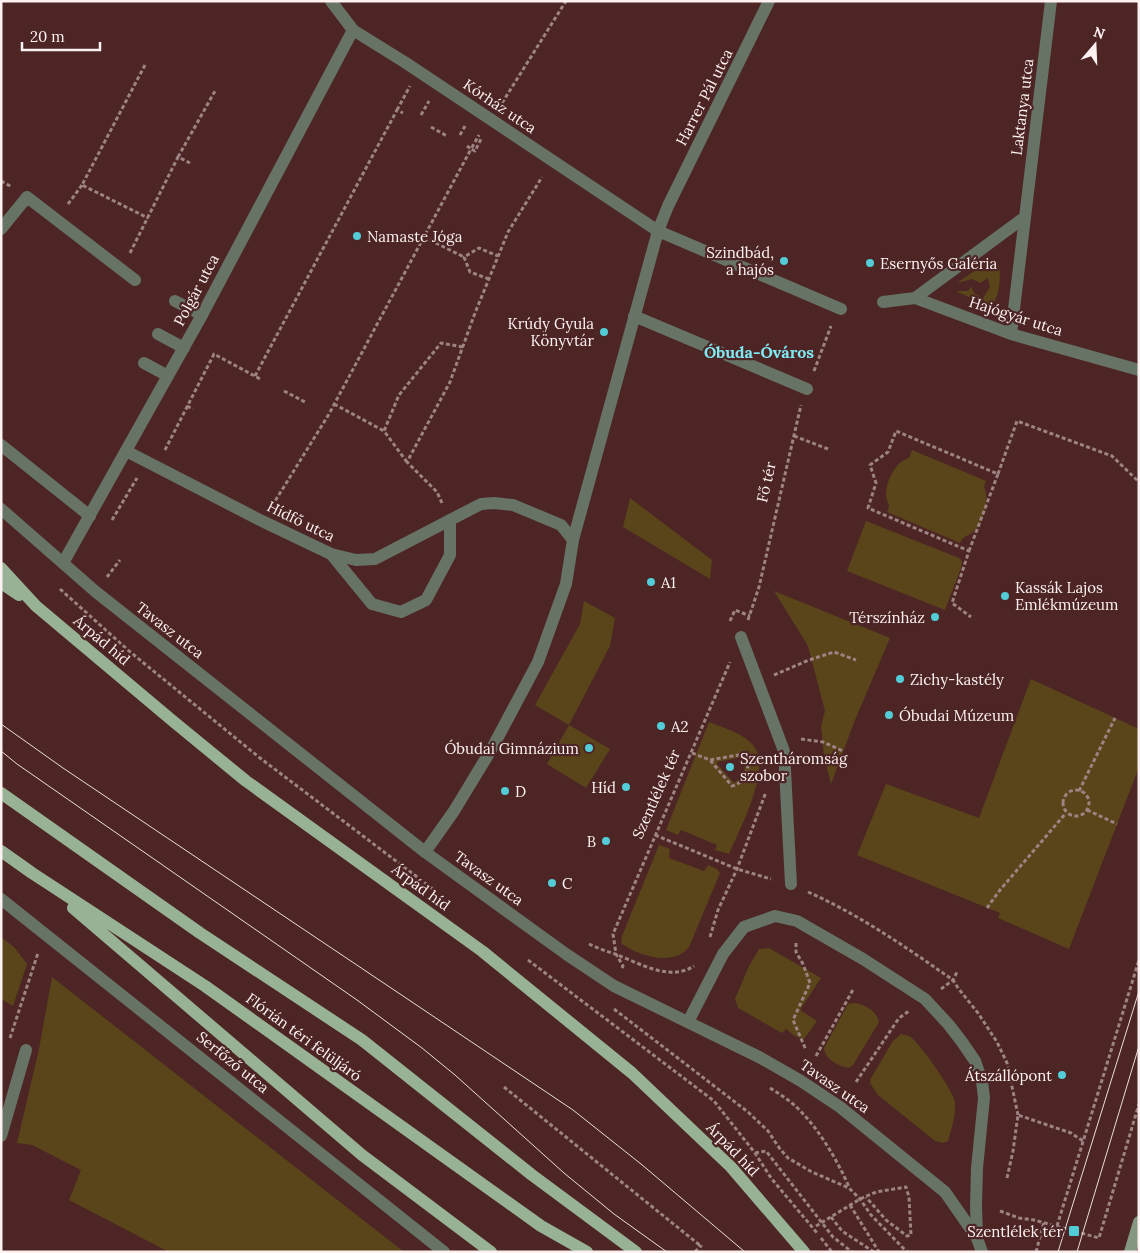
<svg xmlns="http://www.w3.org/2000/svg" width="1140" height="1253" font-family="Lora,serif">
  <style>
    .green { fill: #5a451b; fill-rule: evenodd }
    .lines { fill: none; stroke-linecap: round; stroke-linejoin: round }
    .path { stroke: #9d8382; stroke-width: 3; stroke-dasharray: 4 2.5; stroke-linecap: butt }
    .service { stroke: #667365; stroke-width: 12 }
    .pedestrian { stroke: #667365; stroke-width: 12 }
    .minor { stroke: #667365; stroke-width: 12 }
    .tertiary { stroke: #667365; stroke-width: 12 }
    .secondary { stroke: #839781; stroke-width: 12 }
    .primary { stroke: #98b296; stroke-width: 12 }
    .tram { stroke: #ebdddc; stroke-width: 1 }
    .poi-dot { fill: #52ccd6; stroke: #4c2524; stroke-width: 2 }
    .labels { text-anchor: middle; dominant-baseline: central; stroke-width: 4.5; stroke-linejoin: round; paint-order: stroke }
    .street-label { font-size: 15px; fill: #fdf2f1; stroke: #4c2524 }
    .poi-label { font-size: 15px; fill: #fdf2f1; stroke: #4c2524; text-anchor: start }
    .neighbourhood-label { font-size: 16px; font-weight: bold; fill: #7feaf3; stroke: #4c2524 }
  </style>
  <rect width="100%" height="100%" fill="#4c2524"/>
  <path class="green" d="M992,259L996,260C1003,267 1000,299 991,306L986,305L958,292L957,291H968L971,287L975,294L983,298L990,287L988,278L980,283L972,279L957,283Z
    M912,450L986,481L984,487C990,498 984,522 975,530C970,536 963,535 960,543L887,512L889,507C889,504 886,499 886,495C886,481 896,461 909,458Z
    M630,498L712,560L710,579L623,527Z
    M866,521L959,558L962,561L961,568L945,610L847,571Z
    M774,591L890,638L855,720L831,784L824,756L821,726L825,711L808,646Z
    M584,601L615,618L610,646L569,725L610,749L586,788L547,764L569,725L535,705L580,624Z
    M1031,679L1139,729V767L1069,949L998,918L1000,913L857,855L886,784L979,818Z
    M709,722C724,728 743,733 753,745C773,768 739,830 729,854L715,850L717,845L681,830L678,835L666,830ZM743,757C747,769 744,776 734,783L717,764V762Z
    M659,845L670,849L669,858L704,871L708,865L717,869L720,873L689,947C674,967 638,956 621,943L622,936Z
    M1,937L14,947L27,964L13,1006L1,999Z
    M769,948L821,978L800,1010L817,1021L804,1039L795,1036L786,1029L782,1033L738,1008L735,999L749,966L759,949Z
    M52,977L404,1252H169L69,1200L81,1170L32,1145L17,1143L39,1049Z
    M854,1003C864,1004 877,1011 879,1022L853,1065L849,1068C838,1066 825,1059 824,1048L848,1004Z
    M901,1034C903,1035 906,1035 909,1036C918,1040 951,1088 954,1099C958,1112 951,1128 948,1141L943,1143L935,1141L878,1095L870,1083L871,1078L893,1041Z"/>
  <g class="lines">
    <path class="path" d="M145,65L82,185L148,218
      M502,103L566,1
      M397,110L410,86
      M421,115L429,101
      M431,127L447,136
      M460,135L465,126
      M467,146L471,149L479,135
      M178,157L215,91
      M1,181L12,187
      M68,204L82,185
      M424,237L464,257
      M130,253L178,157L190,163
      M489,279L470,272L464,257L479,248L498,256
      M814,371L831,326
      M255,376L397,110L403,113
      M284,391L305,402
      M334,404L384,431
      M187,406L193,409
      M794,436L828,449
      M165,450L214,354L262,380
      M407,462L384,431L399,395L441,343L463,347
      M998,474L1017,421L1112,456L1139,482
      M442,503L437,492L407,462L450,382L475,313L508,232L542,177
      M272,506L329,414L471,149L475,151L482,137
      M112,520L137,478
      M969,551L998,474L896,431L888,452L870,465L876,483L868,508L969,551L952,603L971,617
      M107,577L120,560
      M60,589L129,651L260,758L433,889
      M748,620L759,587L801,405
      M730,621L735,610L750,616
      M774,675L809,660L834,652L856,660
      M801,739L823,742L843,751
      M692,753L710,760L744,754C752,766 747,782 732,786L710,760
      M747,772L767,780
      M1063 803a13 13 0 1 1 26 0a13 13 0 1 1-26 0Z
      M1079,791L1115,718
      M1087,810L1117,824
      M655,835L737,869L771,879
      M808,892C860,915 907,948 953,980L958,988L978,1013L997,1042L1007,1063L1018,1115
      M987,908L1000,890L1066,813
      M710,937L718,910L737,869L766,792
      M796,943V952L803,964L810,983L793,1020L806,1050
      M589,944C597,948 606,951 615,954C639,963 670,982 694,966
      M528,960L714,1101L755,1153L771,1178L817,1233
      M622,968L623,966L616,954L613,934L730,662
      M941,989L953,980L957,972
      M614,1009L748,1112L768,1131L780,1149L788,1158L812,1172L849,1188L860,1199L871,1215L907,1252
      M10,1038L38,953
      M816,1056L854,988
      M856,1082L899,1018L909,1011
      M504,1087L702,1247
      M770,1088C778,1093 786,1098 793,1104C816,1124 837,1159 849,1187
      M755,1153L766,1151L833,1237L852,1252
      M1007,1178L1013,1151L1018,1115L1071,1133L1083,1141
      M850,1205L879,1252
      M1000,1211L1019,1218L1034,1220L1099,1238L1139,1104
      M831,1217L842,1231L874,1252
      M816,1226L860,1199L876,1192L906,1187L909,1197L911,1235L907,1236L886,1220L866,1197
      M1057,1226L1139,960
      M821,1238L832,1252
      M695,1252L701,1245
      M1036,1252L1044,1222"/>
    <path class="service" d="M1,229L27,197L135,280
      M175,301L202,315
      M158,334L184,348
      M144,363L168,376
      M1,445L90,516
      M331,554L372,604L401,612L426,600L450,555V520
      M688,1022L723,954L744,927L775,916L797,921L863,959L925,999L949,1025L962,1042L975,1061L982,1081L984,1098L977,1168L976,1206L977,1238"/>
    <path class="pedestrian" d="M406,63L658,231L841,309
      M634,316L807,389
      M573,540L658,231L668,206L769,1
      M741,637L784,751L791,884"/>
    <path class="minor" d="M331,1L353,30L406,63
      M915,298L1025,217
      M883,302L915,298L1011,334L1139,370
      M1011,334L1051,1
      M126,451L262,521L331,554L356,560L375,559L481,504L494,503L513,505L561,525L573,540L566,584L538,662L491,750L454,811L425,852
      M63,563L202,315L353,30
      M1,1136L26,1050"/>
    <path class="tertiary" d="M1,509L96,592L425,852L566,954L614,986L759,1057L801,1081L840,1107L945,1192L977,1238L982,1252
      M1,899L444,1252"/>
    <path class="secondary" d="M1130,1252L1139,1222"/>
    <path class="primary" d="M1,568L36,606L174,722L246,781L482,951L632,1073L731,1167L804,1252
      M1,583L19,595
      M1,793L200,933L362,1040L532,1175L636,1252
      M1,851L32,873L205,986L541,1226L587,1252
      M73,908L362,1155L491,1252"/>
    <path class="tram" d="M1,724L63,768L573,1110L641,1164L745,1252
      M1,751L17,764L357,1000L422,1048L455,1075L564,1173L614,1214L667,1252
      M1058,1252L1139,991
      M1077,1252L1139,1046"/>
  </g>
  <g class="poi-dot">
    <circle cx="357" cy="236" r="5"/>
    <circle cx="784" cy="261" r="5"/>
    <circle cx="870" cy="263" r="5"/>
    <circle cx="604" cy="332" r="5"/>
    <circle cx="651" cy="582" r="5"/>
    <circle cx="1005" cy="596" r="5"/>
    <circle cx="935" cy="617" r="5"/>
    <circle cx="900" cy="679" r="5"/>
    <circle cx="889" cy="715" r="5"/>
    <circle cx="661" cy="726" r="5"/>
    <circle cx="589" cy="748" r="5"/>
    <circle cx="730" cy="767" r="5"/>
    <circle cx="626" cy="787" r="5"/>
    <circle cx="505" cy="791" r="5"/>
    <circle cx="606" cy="841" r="5"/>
    <circle cx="552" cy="883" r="5"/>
    <circle cx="1062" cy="1075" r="5"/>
    <rect x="1068" y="1225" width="12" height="12" rx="2.5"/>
  </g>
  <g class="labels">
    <g class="street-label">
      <text transform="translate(704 97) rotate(-63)">Harrer Pál utca</text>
      <text transform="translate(500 106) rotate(34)">Kórház utca</text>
      <text transform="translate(1022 107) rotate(-83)">Laktanya utca</text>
      <text transform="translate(196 290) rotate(-62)">Polgár utca</text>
      <text transform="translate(1016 316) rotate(18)">Hajógyár utca</text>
      <text transform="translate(766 482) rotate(-77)">Fő tér</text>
      <text transform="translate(301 521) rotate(26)">Hídfő utca</text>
      <text transform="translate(170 630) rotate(38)">Tavasz utca</text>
      <text transform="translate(102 640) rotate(40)">Árpád híd</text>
      <text transform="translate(656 794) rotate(-66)">Szentlélek tér</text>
      <text transform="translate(489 878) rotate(36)">Tavasz utca</text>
      <text transform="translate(421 887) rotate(36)">Árpád híd</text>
      <text transform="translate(304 1037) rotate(36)">Flórián téri felüljáró</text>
      <text transform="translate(233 1062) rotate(39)">Serfőző utca</text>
      <text transform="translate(835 1086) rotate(35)">Tavasz utca</text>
      <text transform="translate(733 1149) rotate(46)">Árpád híd</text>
    </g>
    <g class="poi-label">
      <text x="367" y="236">Namaste Jóga</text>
      <text x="774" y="252" text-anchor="end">Szindbád,<tspan x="774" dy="17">a hajós</tspan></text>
      <text x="880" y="263">Esernyős Galéria</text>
      <text x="594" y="323" text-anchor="end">Krúdy Gyula<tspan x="594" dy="17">Könyvtár</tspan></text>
      <text x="661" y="582">A1</text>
      <text x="1015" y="587">Kassák Lajos<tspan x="1015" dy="17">Emlékmúzeum</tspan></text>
      <text x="925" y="617" text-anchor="end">Térszínház</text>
      <text x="910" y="679">Zichy-kastély</text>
      <text x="899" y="715">Óbudai Múzeum</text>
      <text x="671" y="726">A2</text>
      <text x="579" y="748" text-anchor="end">Óbudai Gimnázium</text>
      <text x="740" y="758">Szentháromság<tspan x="740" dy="17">szobor</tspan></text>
      <text x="616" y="787" text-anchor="end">Híd</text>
      <text x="515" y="791">D</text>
      <text x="596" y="841" text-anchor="end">B</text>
      <text x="562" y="883">C</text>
      <text x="1052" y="1075" text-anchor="end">Átszállópont</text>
      <text x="1063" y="1231" text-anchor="end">Szentlélek tér</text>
    </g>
    <g class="neighbourhood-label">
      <text x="759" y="352">Óbuda-Óváros</text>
    </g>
  </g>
  <rect width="1140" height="1253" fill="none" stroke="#fdf2f1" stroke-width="5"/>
  <g transform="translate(1095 45) rotate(19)" stroke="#4c2524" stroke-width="4" paint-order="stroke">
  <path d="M0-4L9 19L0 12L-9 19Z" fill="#fdf2f1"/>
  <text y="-8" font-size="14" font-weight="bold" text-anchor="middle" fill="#fdf2f1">N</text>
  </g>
  <path d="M22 42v8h78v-8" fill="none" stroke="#fdf2f1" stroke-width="2.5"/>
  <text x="30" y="42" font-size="15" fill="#fdf2f1" stroke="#4c2524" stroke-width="4" paint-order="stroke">20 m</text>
</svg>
